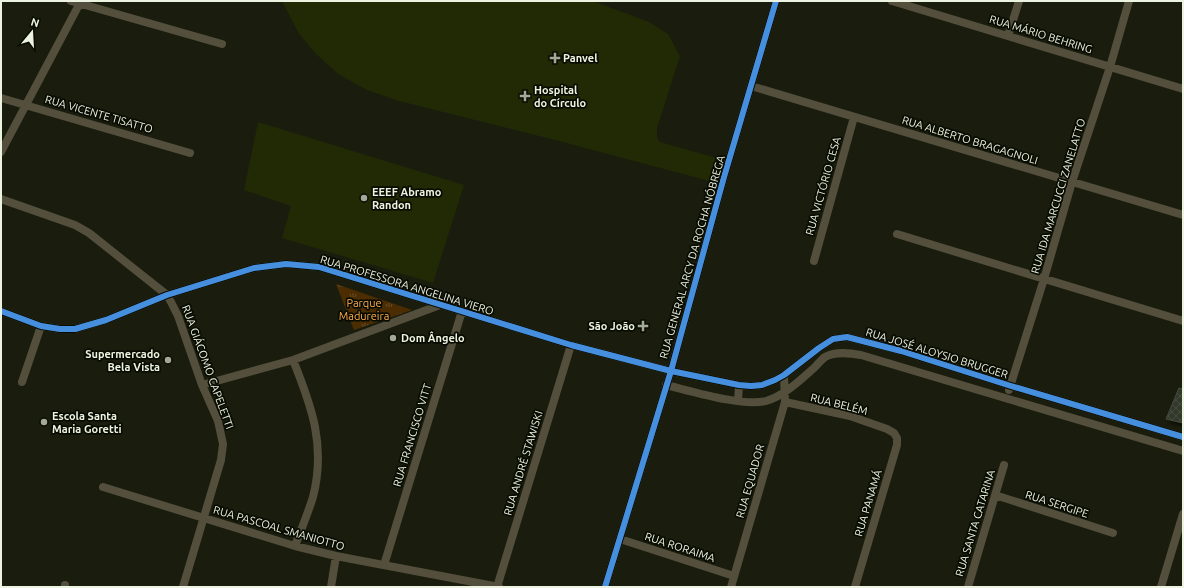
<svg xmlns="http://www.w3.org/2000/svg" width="1184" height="588" font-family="Ubuntu,sans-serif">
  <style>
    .built { fill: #212905 }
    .park { fill: url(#park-tufts) }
    .building { fill: url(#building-cross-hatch); stroke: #454b3f; filter: url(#shadow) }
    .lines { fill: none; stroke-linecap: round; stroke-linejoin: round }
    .street { stroke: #534f3c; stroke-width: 8 }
    .cycleway-casing { stroke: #090c02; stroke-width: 8 }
    .cycleway { stroke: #468fdf; stroke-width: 6 }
    .poi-dot { fill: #a3a897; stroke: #090c02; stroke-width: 1.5 }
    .labels { text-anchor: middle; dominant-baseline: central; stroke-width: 3.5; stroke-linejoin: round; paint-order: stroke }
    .street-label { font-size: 11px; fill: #edf3e1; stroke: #090c02 }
    .poi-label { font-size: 11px; font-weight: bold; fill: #edf3e1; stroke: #090c02; text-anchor: start }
    .park-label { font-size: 11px; fill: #ffac4c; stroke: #090c02 }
  </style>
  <defs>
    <pattern id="park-tufts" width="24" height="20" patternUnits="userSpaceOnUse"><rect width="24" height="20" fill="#4c2d02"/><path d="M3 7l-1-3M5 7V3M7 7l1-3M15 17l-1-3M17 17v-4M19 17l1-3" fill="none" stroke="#664c27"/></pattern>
    <pattern id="building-cross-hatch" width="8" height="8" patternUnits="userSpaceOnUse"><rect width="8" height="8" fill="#31382c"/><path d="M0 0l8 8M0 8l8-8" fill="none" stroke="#454c40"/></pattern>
    <filter id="shadow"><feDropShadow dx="3.5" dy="3.5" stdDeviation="2" flood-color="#0009"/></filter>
  </defs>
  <rect width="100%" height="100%" fill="#1a1d0d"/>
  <path class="built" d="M282,1H593L649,22L668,34L680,56L657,128V138L660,142L720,159L713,182L559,141L399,101L367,90L338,74L316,54L299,34Z
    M258,122L464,185L433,283L282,238L291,206L244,190Z"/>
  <path class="park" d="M336,284L412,310L354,330Z"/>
  <path class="building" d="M1179,388L1183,389V423L1166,419Z"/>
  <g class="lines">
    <path class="street" d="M71,1L222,44
      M892,1L1183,89
      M1008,36L1019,1
      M751,86L1183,215
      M1,98L190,153
      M1,152L81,1
      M1,199L75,225L89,233L167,295L171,302L178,316L202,385L218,421L223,444L221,460L183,587
      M897,234L1183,321
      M814,261L854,117
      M1,311L41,326L60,329H75L106,320L167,295L254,268L286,264L319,267L571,345L671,371L739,385L751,386L762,385L775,380L784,375L819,348L833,339L847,337L901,351L1011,386L1183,437
      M293,360C312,407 326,446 313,497C308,513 301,530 295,546
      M22,382L41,326
      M202,385L293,360L440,305
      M666,385C691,391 743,407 766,401C785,395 799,381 814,368C817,365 821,360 825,357C836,351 850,353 861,355L1183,451
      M1009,390L1044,279L1072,182L1110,67L1129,1
      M738,401L739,385
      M785,402L850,416L887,429L894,433L897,438V445L855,587
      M103,487L295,546L336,556L499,587
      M995,495L1113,533
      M620,539L734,576
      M384,565L462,311
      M65,587V585
      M331,587L336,556
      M497,587L571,345
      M605,587L671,371L724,177L776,1
      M731,587L785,402L784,375
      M968,587L1004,465
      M1161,587L1183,514"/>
    <defs>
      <path id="cycleway" d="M1,311L41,326L60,329H75L106,320L167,295L254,268L286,264L319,267L571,345L671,371L739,385L751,386L762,385L775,380L784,375L819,348L833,339L847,337L901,351L1011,386L1183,437
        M605,587L671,371L724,177L776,1"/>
    </defs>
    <use href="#cycleway" class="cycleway-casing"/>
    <use href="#cycleway" class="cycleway"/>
  </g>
  <g class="poi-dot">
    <path d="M553 52h4v4h4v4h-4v4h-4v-4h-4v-4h4z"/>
    <path d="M523 90h4v4h4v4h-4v4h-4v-4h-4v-4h4z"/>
    <circle cx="364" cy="198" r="4"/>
    <path d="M641 320h4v4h4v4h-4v4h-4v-4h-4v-4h4z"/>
    <circle cx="393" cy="338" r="4"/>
    <circle cx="168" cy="360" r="4"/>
    <circle cx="44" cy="422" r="4"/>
  </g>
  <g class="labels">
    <g class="street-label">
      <text transform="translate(1041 34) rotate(17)">RUA MÁRIO BEHRING</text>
      <text transform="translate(99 114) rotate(16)">RUA VICENTE TISATTO</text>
      <text transform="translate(970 140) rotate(17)">RUA ALBERTO BRAGAGNOLI</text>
      <text transform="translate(823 186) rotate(-74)">RUA VICTÓRIO CESA</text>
      <text transform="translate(1058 196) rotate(-73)">RUA IDA MARCUCCI ZANELATTO</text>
      <text transform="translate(692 257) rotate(-74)">RUA GENERAL ARCY DA ROCHA NÓBREGA</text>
      <text transform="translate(407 285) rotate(17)">RUA PROFESSORA ANGELINA VIERO</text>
      <text transform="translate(937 353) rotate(17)">RUA JOSÉ ALOYSIO BRUGGER</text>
      <text transform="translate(208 367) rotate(70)">RUA GIÁCOMO CAPELETTI</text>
      <text transform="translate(839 404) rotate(14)">RUA BELÉM</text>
      <text transform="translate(412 435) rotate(-73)">RUA FRANCISCO VITT</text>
      <text transform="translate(523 463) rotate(-73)">RUA ANDRÉ STAWISKI</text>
      <text transform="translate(750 481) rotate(-74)">RUA EQUADOR</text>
      <text transform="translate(868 503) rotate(-73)">RUA PANAMÁ</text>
      <text transform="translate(1057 504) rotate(18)">RUA SERGIPE</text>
      <text transform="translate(975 523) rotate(-73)">RUA SANTA CATARINA</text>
      <text transform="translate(279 528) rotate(16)">RUA PASCOAL SMANIOTTO</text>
      <text transform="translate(680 547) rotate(18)">RUA RORAIMA</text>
    </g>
    <g class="poi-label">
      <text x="563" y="58">Panvel</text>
      <text x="534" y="90">Hospital<tspan x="534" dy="13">do Círculo</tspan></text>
      <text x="372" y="192">EEEF Abramo<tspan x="372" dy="13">Randon</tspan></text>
      <text x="635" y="326" text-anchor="end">São João</text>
      <text x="401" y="338">Dom Ângelo</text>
      <text x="160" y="354" text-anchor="end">Supermercado<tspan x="160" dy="13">Bela Vista</tspan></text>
      <text x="52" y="416">Escola Santa<tspan x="52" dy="13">Maria Goretti</tspan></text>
    </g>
    <g class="park-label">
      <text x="364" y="303">Parque<tspan x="364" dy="13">Madureira</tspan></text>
    </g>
  </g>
  <rect width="1184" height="588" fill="none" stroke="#edf3e1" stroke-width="4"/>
  <g transform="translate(32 32) rotate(18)" stroke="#090c02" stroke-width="3" paint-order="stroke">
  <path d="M0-3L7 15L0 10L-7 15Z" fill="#edf3e1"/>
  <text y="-6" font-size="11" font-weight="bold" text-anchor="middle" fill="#edf3e1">N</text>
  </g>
</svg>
